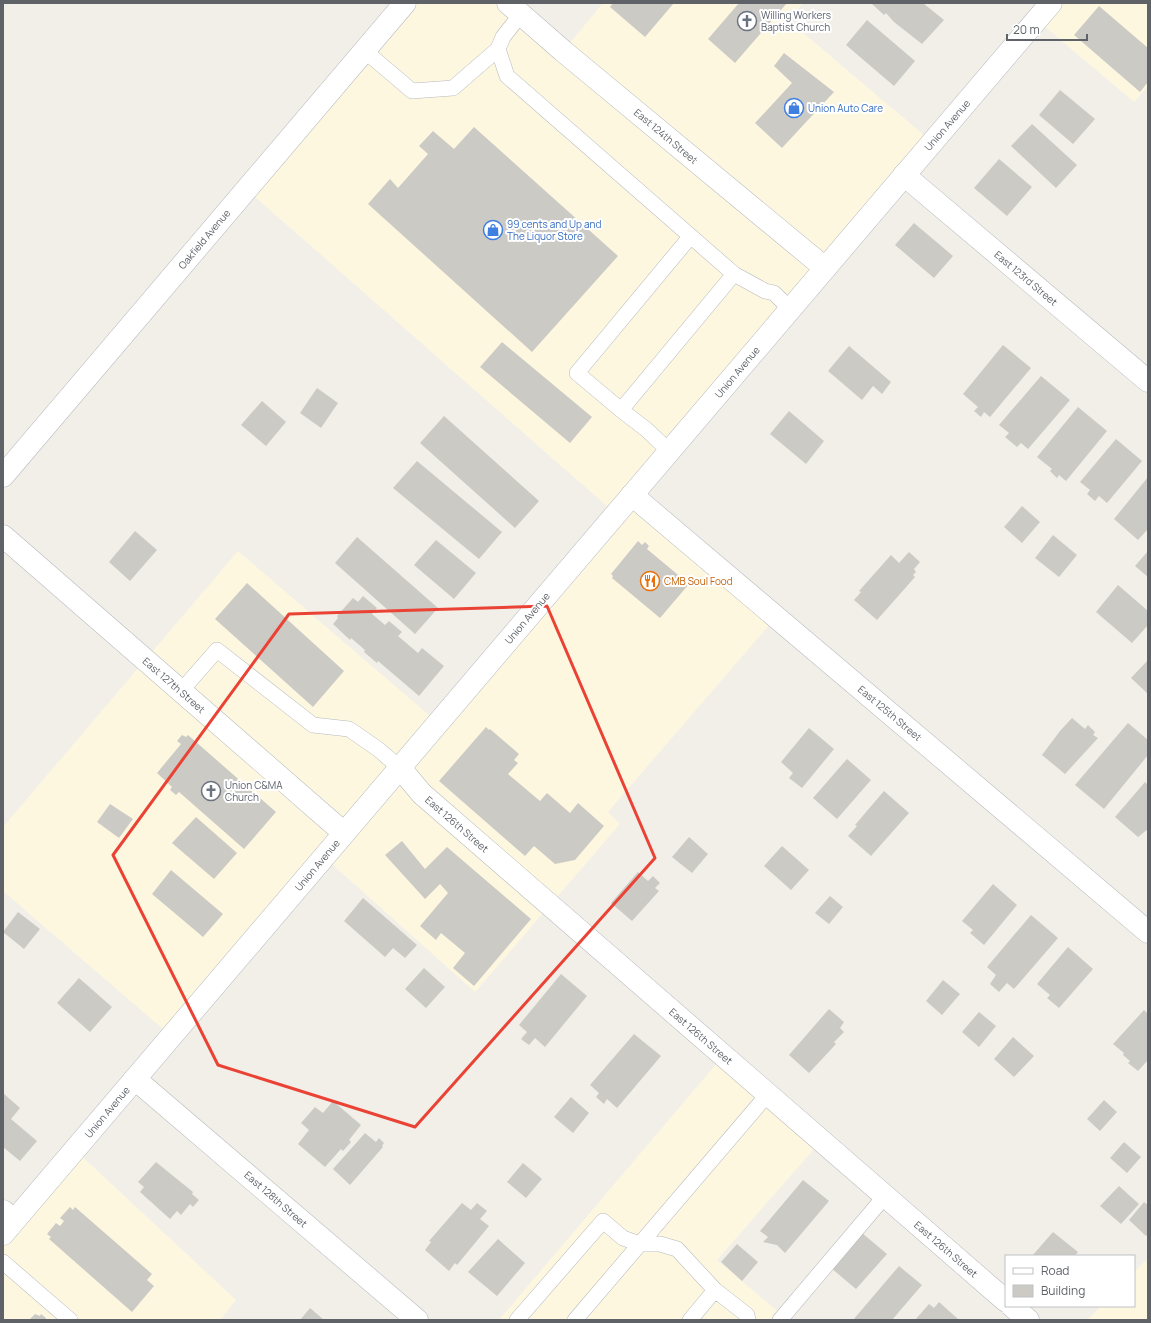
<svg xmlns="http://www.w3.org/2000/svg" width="1151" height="1323" font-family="Manrope,sans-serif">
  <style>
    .commercial { fill: #fef7e0 }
    .building { fill: #cccac5 }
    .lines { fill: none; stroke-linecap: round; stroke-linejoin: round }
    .lane-casing { stroke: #b5b8bc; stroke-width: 16 }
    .street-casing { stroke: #b5b8bc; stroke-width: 23 }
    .secondary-casing { stroke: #b6babf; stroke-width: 23 }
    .lane { stroke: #fff; stroke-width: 15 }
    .street { stroke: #fff; stroke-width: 22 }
    .secondary { stroke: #fff; stroke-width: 22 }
    .marked { fill: none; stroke: #ea4335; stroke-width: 3; stroke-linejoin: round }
    .labels { text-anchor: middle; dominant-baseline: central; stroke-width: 4; stroke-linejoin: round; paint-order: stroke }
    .worship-label { font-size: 10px; fill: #5b616d; stroke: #fff; text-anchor: start }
    .shop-label { font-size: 10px; fill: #366cbe; stroke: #fff; text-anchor: start }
    .street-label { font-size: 10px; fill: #5f6368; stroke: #fff }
    .food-label { font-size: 10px; fill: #c56008; stroke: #fff; text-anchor: start }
  </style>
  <rect width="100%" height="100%" fill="#f1efe8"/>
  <path class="commercial" d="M405,3H508L563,51L603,3H803L788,20L932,142L632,495L776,617L608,812L620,824L475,992L324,857L171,1036L3,891V827L238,551L438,723L616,514L246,189Z
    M1051,3H1148V86L1134,102L1037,20Z
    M723,1056L821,1141L717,1260L788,1320H499Z
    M75,1150L236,1300L220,1320H3V1211L14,1220Z
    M1148,1258V1320H1087L1101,1306H1134V1272Z"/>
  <path class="building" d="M613,3H674L645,37L610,7Z
    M739,3H787L735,63L708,39Z
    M873,3H923L944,20L922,44L894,22L886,13L884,15L872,4Z
    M1099,6L1148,48V82L1140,92L1074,35Z
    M867,20L915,61L894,86L846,45Z
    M784,53L834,92L782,148L755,123L792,83L774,66Z
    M1060,90L1095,119L1073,144L1039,115Z
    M1032,124L1077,165L1056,188L1011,146Z
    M474,127L618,256L532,352L368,204L390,179L398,188L428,154L419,146L433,131L454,149Z
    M999,159L1032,187L1007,216L974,188Z
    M914,223L953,256L934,278L895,245Z
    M502,342L592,417L570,443L480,367Z
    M1003,345L1031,368L990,417L984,412L981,417L974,411L978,407L963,394Z
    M849,346L891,382L882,394L873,386L862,400L828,371Z
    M1041,376L1070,400L1028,449L1021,443L1017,447L1005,437L1009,433L999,425Z
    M317,388L338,403L321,428L300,413Z
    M262,401L286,422L266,446L241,425Z
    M1078,407L1107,431L1066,481L1059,475L1057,478L1050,471L1052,469L1037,457Z
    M789,411L824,441L806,464L770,434Z
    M444,416L539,501L515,528L420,443Z
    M1116,439L1142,461L1107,503L1099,496L1095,501L1087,494L1090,490L1080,482Z
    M417,461L502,532L479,559L393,488Z
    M1148,477V529L1138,540L1114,519Z
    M1022,506L1040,522L1022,543L1004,527Z
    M135,531L157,550L130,581L109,562Z
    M1053,535L1077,555L1059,577L1035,558Z
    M357,537L438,608L415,634L335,563Z
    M436,540L476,573L454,599L414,565Z
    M638,541L642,545L645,542L649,546L647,549L689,584L660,618L612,578L613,576L611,574Z
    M1148,551V577L1135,566Z
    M909,552L920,562L914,569L916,572L913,575L915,577L877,620L854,600L861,592L859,591L891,555L899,563Z
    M247,583L344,671L313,707L215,619Z
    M1118,585L1148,611V625L1132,643L1096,612Z
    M363,596L377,608L372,614L385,625L389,621L402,632L398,636L418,653L422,648L444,666L419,696L378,661L377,663L364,652L365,650L351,638L350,640L333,624L338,618L337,616L353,598L358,602Z
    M1148,660V694L1131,678Z
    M1072,718L1085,729L1088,725L1095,732L1093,735L1098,738L1065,774L1042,755L1060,731Z
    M1128,723L1148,740V755L1104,809L1075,785Z
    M486,727L489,730L490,729L519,754L514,760L518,763L508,774L540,801L547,793L570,813L578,803L604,826L575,860L555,864L534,846L525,856L439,781Z
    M809,728L834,749L802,788L789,778L793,773L781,762Z
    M182,735L186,737L188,735L276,812L244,849L179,792L176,795L170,790L172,787L157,773L181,744L177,741Z
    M847,759L871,780L837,819L813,798Z
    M1145,782L1148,785V829L1138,837L1115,817Z
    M884,791L909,813L871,856L848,836L857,826L855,825Z
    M110,804L133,819L119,838L97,822Z
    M196,817L237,853L214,879L172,843Z
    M689,837L708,854L692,873L672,857Z
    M402,841L425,869L447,847L531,919L474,986L453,968L465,953L441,933L436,940L420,926L448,893L440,884L425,899L385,855Z
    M782,846L809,870L791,890L764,866Z
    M171,870L223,914L203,937L152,894Z
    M638,872L648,881L653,876L660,883L655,888L659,891L632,921L611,903Z
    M993,884L1017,905L984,945L970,933L973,930L962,921Z
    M830,896L843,907L829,924L815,913Z
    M363,898L417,945L405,958L393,948L385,957L344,921Z
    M18,912L40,929L24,949L3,932Z
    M1031,915L1058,938L1014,989L1007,983L999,992L990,984L996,975L987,967Z
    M1068,947L1093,969L1059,1008L1047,998L1050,995L1037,984Z
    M424,968L445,987L426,1008L405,989Z
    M561,974L587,996L545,1047L535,1038L529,1045L521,1039L527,1032L519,1025Z
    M79,978L112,1007L90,1032L57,1003Z
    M943,980L960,994L942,1015L926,1001Z
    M829,1009L844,1022L840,1028L844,1032L834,1042L836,1044L809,1073L789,1055Z
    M1144,1010L1148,1014V1060L1138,1071L1128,1063L1130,1061L1123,1055L1124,1053L1113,1044Z
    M979,1012L996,1026L979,1047L962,1032Z
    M634,1034L661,1056L617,1108L607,1099L604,1104L596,1097L599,1093L590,1085Z
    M1013,1037L1034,1056L1014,1077L994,1059Z
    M3,1093L20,1108L11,1119L37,1141L20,1161L3,1147Z
    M571,1097L589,1113L573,1133L554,1117Z
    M1104,1100L1117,1112L1100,1131L1087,1119Z
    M333,1101L361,1125L349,1140L351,1142L343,1151L341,1149L325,1167L298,1144L309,1130L301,1123L315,1107L323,1113Z
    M365,1133L376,1142L379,1138L384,1143L382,1146L383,1147L350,1185L333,1169Z
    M1124,1142L1141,1157L1127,1173L1110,1158Z
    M156,1162L193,1192L192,1194L199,1200L193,1207L190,1204L181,1215L177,1211L170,1219L140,1192L144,1187L138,1182Z
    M523,1163L542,1179L526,1198L507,1182Z
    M803,1180L829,1201L785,1253L777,1245L763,1242L768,1237L760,1231Z
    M1119,1186L1139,1204L1121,1224L1100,1206Z
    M1144,1202L1148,1205V1234L1146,1236L1129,1220Z
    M462,1203L471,1210L477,1203L487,1211L480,1219L489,1226L457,1265L455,1263L449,1271L425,1250L431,1242L429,1241Z
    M70,1207L73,1210L75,1207L152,1274L147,1280L154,1286L132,1312L49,1239L51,1237L47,1234L56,1223L60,1226L64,1221L60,1218Z
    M1053,1232L1078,1252L1075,1256H1032Z
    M862,1233L887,1254L856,1289L831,1268Z
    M498,1239L525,1263L497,1296L468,1272Z
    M737,1244L758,1262L742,1281L721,1262Z
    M899,1266L922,1285L892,1320H853Z
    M939,1302L958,1319L957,1320H915L929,1304L934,1308Z
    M310,1308L324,1320H300Z
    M35,1314L40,1316L41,1314L46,1318L45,1320H29Z"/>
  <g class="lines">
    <defs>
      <path id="lane" d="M521,14L503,37L498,49L507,76L734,274
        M365,51L412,91L453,88L498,49
        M621,410L577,373L690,237
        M669,451L647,430L621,410L734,274L765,291L774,293L790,309
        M181,691L217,650L313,725L349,729L378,749L400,768
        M3,1262L70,1320
        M517,1320L603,1221L623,1238L640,1244H660L677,1249L715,1290
        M575,1320L768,1094
        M690,1320L715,1290L747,1315L748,1320
        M780,1320L885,1196"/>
      <path id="street" d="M508,3L563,51L825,268
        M904,175L1148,381
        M3,476L405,3
        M632,495L1148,932
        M3,536L344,833
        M400,768L422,794L1006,1301
        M135,1079L417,1320
        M3,1211L14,1220
        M1012,1306L1028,1320"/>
      <path id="secondary" d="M3,1234L1051,3"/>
    </defs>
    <use href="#lane" class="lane-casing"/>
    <use href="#street" class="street-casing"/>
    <use href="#secondary" class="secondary-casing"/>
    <use href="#lane" class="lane"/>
    <use href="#street" class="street"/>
    <use href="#secondary" class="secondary"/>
  </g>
  <path class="marked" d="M547,606L655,858L415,1127L218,1065L113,855L289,614Z"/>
  <defs>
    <symbol id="church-ring" viewBox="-11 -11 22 22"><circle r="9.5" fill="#fff" stroke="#6b7280" stroke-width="1.5"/><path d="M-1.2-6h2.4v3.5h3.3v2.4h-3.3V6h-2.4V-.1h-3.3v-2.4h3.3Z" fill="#6b7280"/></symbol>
    <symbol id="shop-ring" viewBox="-11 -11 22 22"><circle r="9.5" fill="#fff" stroke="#3f7fe0" stroke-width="1.5"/><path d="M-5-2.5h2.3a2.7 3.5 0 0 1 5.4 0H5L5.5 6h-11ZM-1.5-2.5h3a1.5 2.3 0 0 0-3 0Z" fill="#3f7fe0"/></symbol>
    <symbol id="restaurant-ring" viewBox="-11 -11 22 22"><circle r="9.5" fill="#fff" stroke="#e8710a" stroke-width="1.5"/><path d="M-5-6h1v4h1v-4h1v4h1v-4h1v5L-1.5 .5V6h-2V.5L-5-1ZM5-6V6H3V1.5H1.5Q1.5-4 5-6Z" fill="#e8710a"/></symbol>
  </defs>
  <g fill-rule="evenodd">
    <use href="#church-ring" x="736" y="10" width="22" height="22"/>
    <use href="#shop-ring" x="783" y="97" width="22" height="22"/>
    <use href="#shop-ring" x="482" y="219" width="22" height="22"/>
    <use href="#restaurant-ring" x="639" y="570" width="22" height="22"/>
    <use href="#church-ring" x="200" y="780" width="22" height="22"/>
  </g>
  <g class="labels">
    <g class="worship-label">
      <text x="761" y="15">Willing Workers<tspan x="761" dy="12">Baptist Church</tspan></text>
      <text x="225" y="785">Union C&amp;MA<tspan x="225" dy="12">Church</tspan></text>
    </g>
    <g class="shop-label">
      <text x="808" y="108">Union Auto Care</text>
      <text x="507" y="224">99 cents and Up and<tspan x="507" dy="12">The Liquor Store</tspan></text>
    </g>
    <g class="street-label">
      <text transform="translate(947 125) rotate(-49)">Union Avenue</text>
      <text transform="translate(666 136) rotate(40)">East 124th Street</text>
      <text transform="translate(204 239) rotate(-50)">Oakfield Avenue</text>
      <text transform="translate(1026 278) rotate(40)">East 123rd Street</text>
      <text transform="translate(737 372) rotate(-50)">Union Avenue</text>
      <text transform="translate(527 618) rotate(-50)">Union Avenue</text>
      <text transform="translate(174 685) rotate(41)">East 127th Street</text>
      <text transform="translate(890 713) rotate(40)">East 125th Street</text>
      <text transform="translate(457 824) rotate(41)">East 126th Street</text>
      <text transform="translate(317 865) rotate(-50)">Union Avenue</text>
      <text transform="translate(701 1036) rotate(41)">East 126th Street</text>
      <text transform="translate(107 1112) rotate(-50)">Union Avenue</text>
      <text transform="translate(276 1199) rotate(41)">East 128th Street</text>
      <text transform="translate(946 1249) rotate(41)">East 126th Street</text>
    </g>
    <g class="food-label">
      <text x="664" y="581">CMB Soul Food</text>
    </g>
  </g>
  <rect width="1151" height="1323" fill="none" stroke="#5f6368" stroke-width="8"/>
  <rect x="1005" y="1255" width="130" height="52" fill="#ffffff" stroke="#bfc1c3"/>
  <rect x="1013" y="1268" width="20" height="6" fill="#ffffff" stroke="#bfc1c3"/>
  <text x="1041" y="1275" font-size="12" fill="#5f6368">Road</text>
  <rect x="1013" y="1285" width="20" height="12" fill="#cccac5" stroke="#bfc1c3"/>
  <text x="1041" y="1295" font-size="12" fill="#5f6368">Building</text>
  <path d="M1007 34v6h80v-6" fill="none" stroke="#5f6368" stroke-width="2"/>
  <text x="1013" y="34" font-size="12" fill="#5f6368" stroke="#ffffff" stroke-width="3" paint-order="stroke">20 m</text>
</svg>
